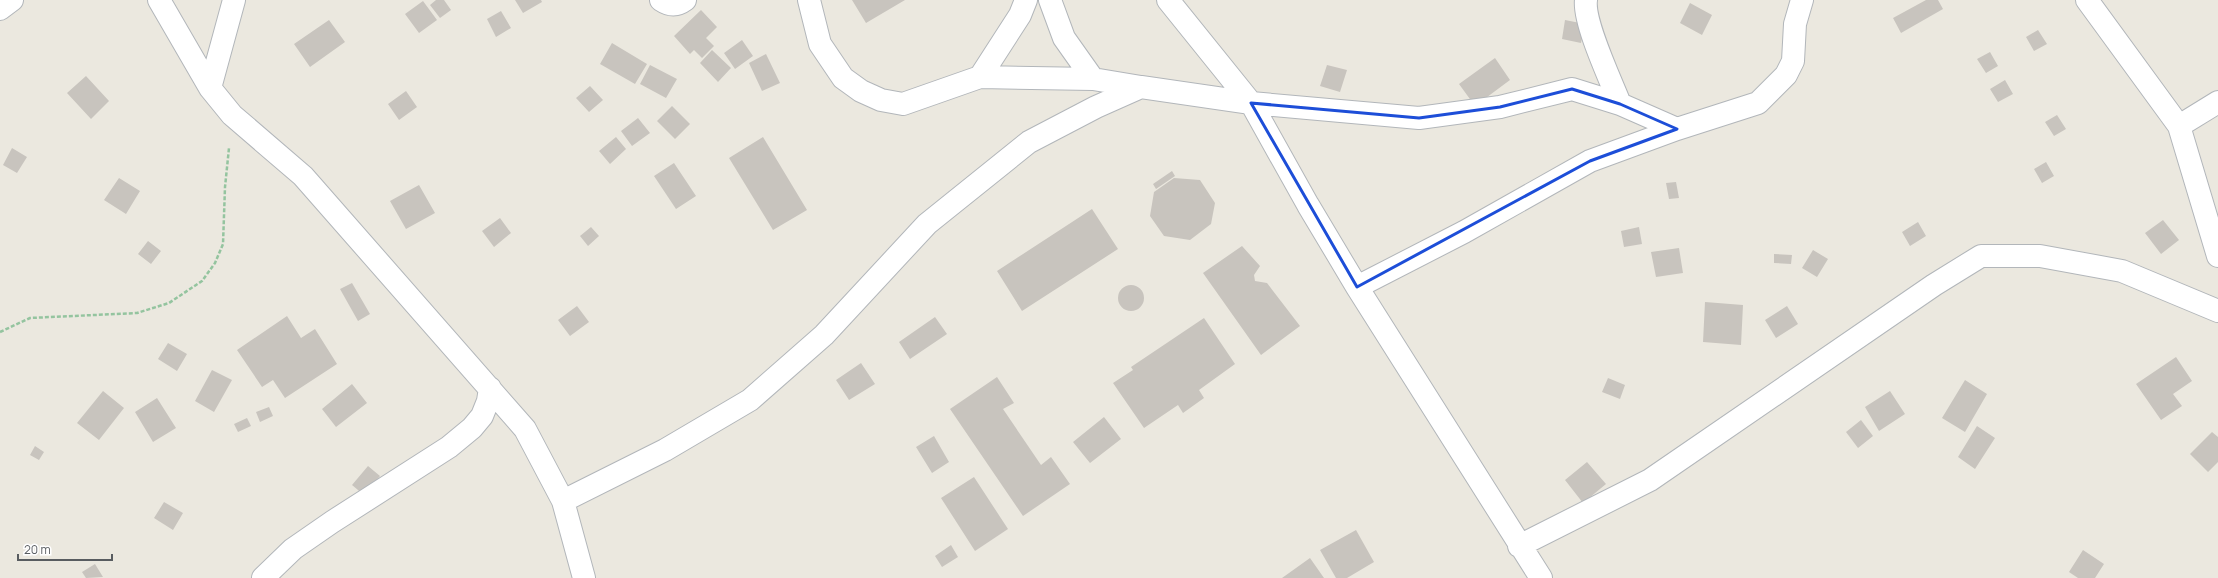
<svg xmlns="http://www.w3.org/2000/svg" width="2218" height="578" font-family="Manrope,sans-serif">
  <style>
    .building { fill: #c8c4be }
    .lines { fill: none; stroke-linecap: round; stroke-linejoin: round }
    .street-casing { stroke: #b2b6ba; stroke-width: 24 }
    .path { stroke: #94c49f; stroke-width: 2.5; stroke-dasharray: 4 2; stroke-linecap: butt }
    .street { stroke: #fff; stroke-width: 22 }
    .marked { fill: none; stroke: #1d4ed8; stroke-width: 3; stroke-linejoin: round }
  </style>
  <rect width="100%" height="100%" fill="#ebe8df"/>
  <path class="building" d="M436,0H444L451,10L440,18L430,5Z
    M515,0H541L542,2L523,13Z
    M852,0H905L866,23Z
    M1926,0H1938L1943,9L1901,33L1893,18Z
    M423,1L437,20L419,33L405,14Z
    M1690,3L1712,15L1702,35L1680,23Z
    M701,10L717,27L706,38L714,46L702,58L694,50L690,54L674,36Z
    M501,11L511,28L496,37L487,19Z
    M329,20L345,42L310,67L294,44Z
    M1565,20L1585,24L1581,43L1562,39Z
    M2038,30L2047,44L2034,51L2026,37Z
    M742,40L753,56L735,69L724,53Z
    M612,43L647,64L635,84L600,64Z
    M712,50L731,68L718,82L700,63Z
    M1990,52L1998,66L1986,73L1977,59Z
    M766,54L780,83L762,91L749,63Z
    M1495,58L1510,80L1475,106L1459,84Z
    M650,65L677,79L666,98L640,84Z
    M1327,65L1347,70L1340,92L1320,86Z
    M86,76L109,101L91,119L67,93Z
    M2005,80L2013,94L1998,102L1990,89Z
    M590,86L603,100L589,112L576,98Z
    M406,91L417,107L399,120L388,104Z
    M672,106L690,124L675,139L657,121Z
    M2057,115L2066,129L2054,136L2045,122Z
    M638,118L650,133L632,146L621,131Z
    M616,137L626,149L610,164L599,151Z
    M763,137L807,210L773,230L729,158Z
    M12,148L27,157L17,173L3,165Z
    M2046,162L2054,176L2042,183L2034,169Z
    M674,163L696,196L676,209L654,176Z
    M1172,171L1175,176L1156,189L1153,184Z
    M119,178L140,191L126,214L104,200Z
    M1174,178L1200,180L1215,203L1211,224L1190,240L1164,236L1150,216L1154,192Z
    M1676,182L1679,198L1669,199L1666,183Z
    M419,185L435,213L406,229L390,201Z
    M1092,209L1118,249L1022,311L997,271Z
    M500,218L511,233L494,247L482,231Z
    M2163,220L2179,240L2161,254L2145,233Z
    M1918,222L1926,236L1910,246L1902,232Z
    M591,227L599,236L588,246L580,236Z
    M1639,227L1642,244L1624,247L1621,231Z
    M148,241L161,251L151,264L138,254Z
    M1242,246L1260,266L1254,275L1255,281L1267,283L1300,326L1261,355L1203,273Z
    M1679,248L1683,273L1656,277L1651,252Z
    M1813,250L1828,259L1817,277L1802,268Z
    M1774,254L1792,255L1791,264L1774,263Z
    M352,283L370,314L358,321L340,289Z
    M1118 298a13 13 0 1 1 26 0a13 13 0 1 1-26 0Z
    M1705,302L1743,305L1741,345L1703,342Z
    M577,306L589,322L570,336L558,320Z
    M1787,306L1798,324L1776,338L1765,320Z
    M287,316L301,338L315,329L337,364L285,398L273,380L262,387L237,350Z
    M935,317L947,334L910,359L899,342Z
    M1204,318L1235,364L1199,390L1204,398L1183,413L1178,405L1144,428L1113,383L1133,370L1131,367Z
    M168,343L187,354L177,371L158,359Z
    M2176,357L2192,381L2173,394L2182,406L2161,420L2136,384Z
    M861,363L875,384L849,400L836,380Z
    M212,370L232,380L214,412L195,401Z
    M997,377L1014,403L1003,409L1041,465L1051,457L1070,484L1023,516L950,409Z
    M1608,378L1625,385L1620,399L1602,392Z
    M1965,380L1987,394L1965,432L1942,418Z
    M352,384L367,403L336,427L322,409Z
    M103,391L124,408L99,440L77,423Z
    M1890,391L1905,414L1879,431L1865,407Z
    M157,398L176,428L153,442L135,412Z
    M269,407L273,416L260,422L256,412Z
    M1104,417L1121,439L1090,463L1073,442Z
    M247,418L251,426L238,432L234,424Z
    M1861,420L1873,436L1858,448L1846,432Z
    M1977,426L1995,438L1975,469L1958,457Z
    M2212,432L2218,437V462L2208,472L2190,454Z
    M934,436L949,462L932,473L916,447Z
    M35,446L44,452L39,460L30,455Z
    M1587,462L1606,484L1583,503L1565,480Z
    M368,466L380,476L364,495L352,485Z
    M974,477L1008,529L975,551L941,498Z
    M164,502L183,513L173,530L154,518Z
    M1356,530L1374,562L1347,578H1336L1320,550Z
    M951,545L958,557L942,567L935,556Z
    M2083,550L2104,564L2095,578H2078L2069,572Z
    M1310,558L1324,578H1282Z
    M95,564L103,577L86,578L82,572Z"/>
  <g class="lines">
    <defs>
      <path id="street" d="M159,0L210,88L232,115L303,176L525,429L563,501L584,578
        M661,0C670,6 677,6 685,0
        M809,0L820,44L843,78L861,91L881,100L903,104L980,77L1093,79L1141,87
        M1050,0L1064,38L1093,79
        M1168,0L1251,103L1308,205L1357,287L1541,578
        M1586,0C1583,22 1611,81 1620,104
        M2087,0L2179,126L2218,256
        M0,9L12,0
        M980,77L1020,15L1026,0
        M210,88L234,0
        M2179,126L2218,102
        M1357,287L1464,232L1590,161L1677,129L1758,103L1786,75L1793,61L1795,24L1802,0
        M563,501L665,450L750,400L824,335L927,224L1029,142L1096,107L1141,87L1251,103L1419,118L1500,107L1572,89L1620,104L1677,129
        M1519,546L1650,480L1934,285L1981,256H2040L2122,271L2218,311
        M263,578L293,549L332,522L449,447L472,428L482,416L488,401L490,388"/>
    </defs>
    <use href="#street" class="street-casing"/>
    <path class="path" d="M0,332L30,318L137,313L169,303L202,281L215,263L223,244L225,187L229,148"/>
    <use href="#street" class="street"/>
  </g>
  <path class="marked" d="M1572,89L1620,104L1677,129L1590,161L1357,287L1251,103L1419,118L1500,107Z"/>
  <path d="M18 554v6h94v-6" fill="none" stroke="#585c60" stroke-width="2"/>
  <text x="24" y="554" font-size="12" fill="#585c60" stroke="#ffffff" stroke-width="3" paint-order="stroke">20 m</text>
</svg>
